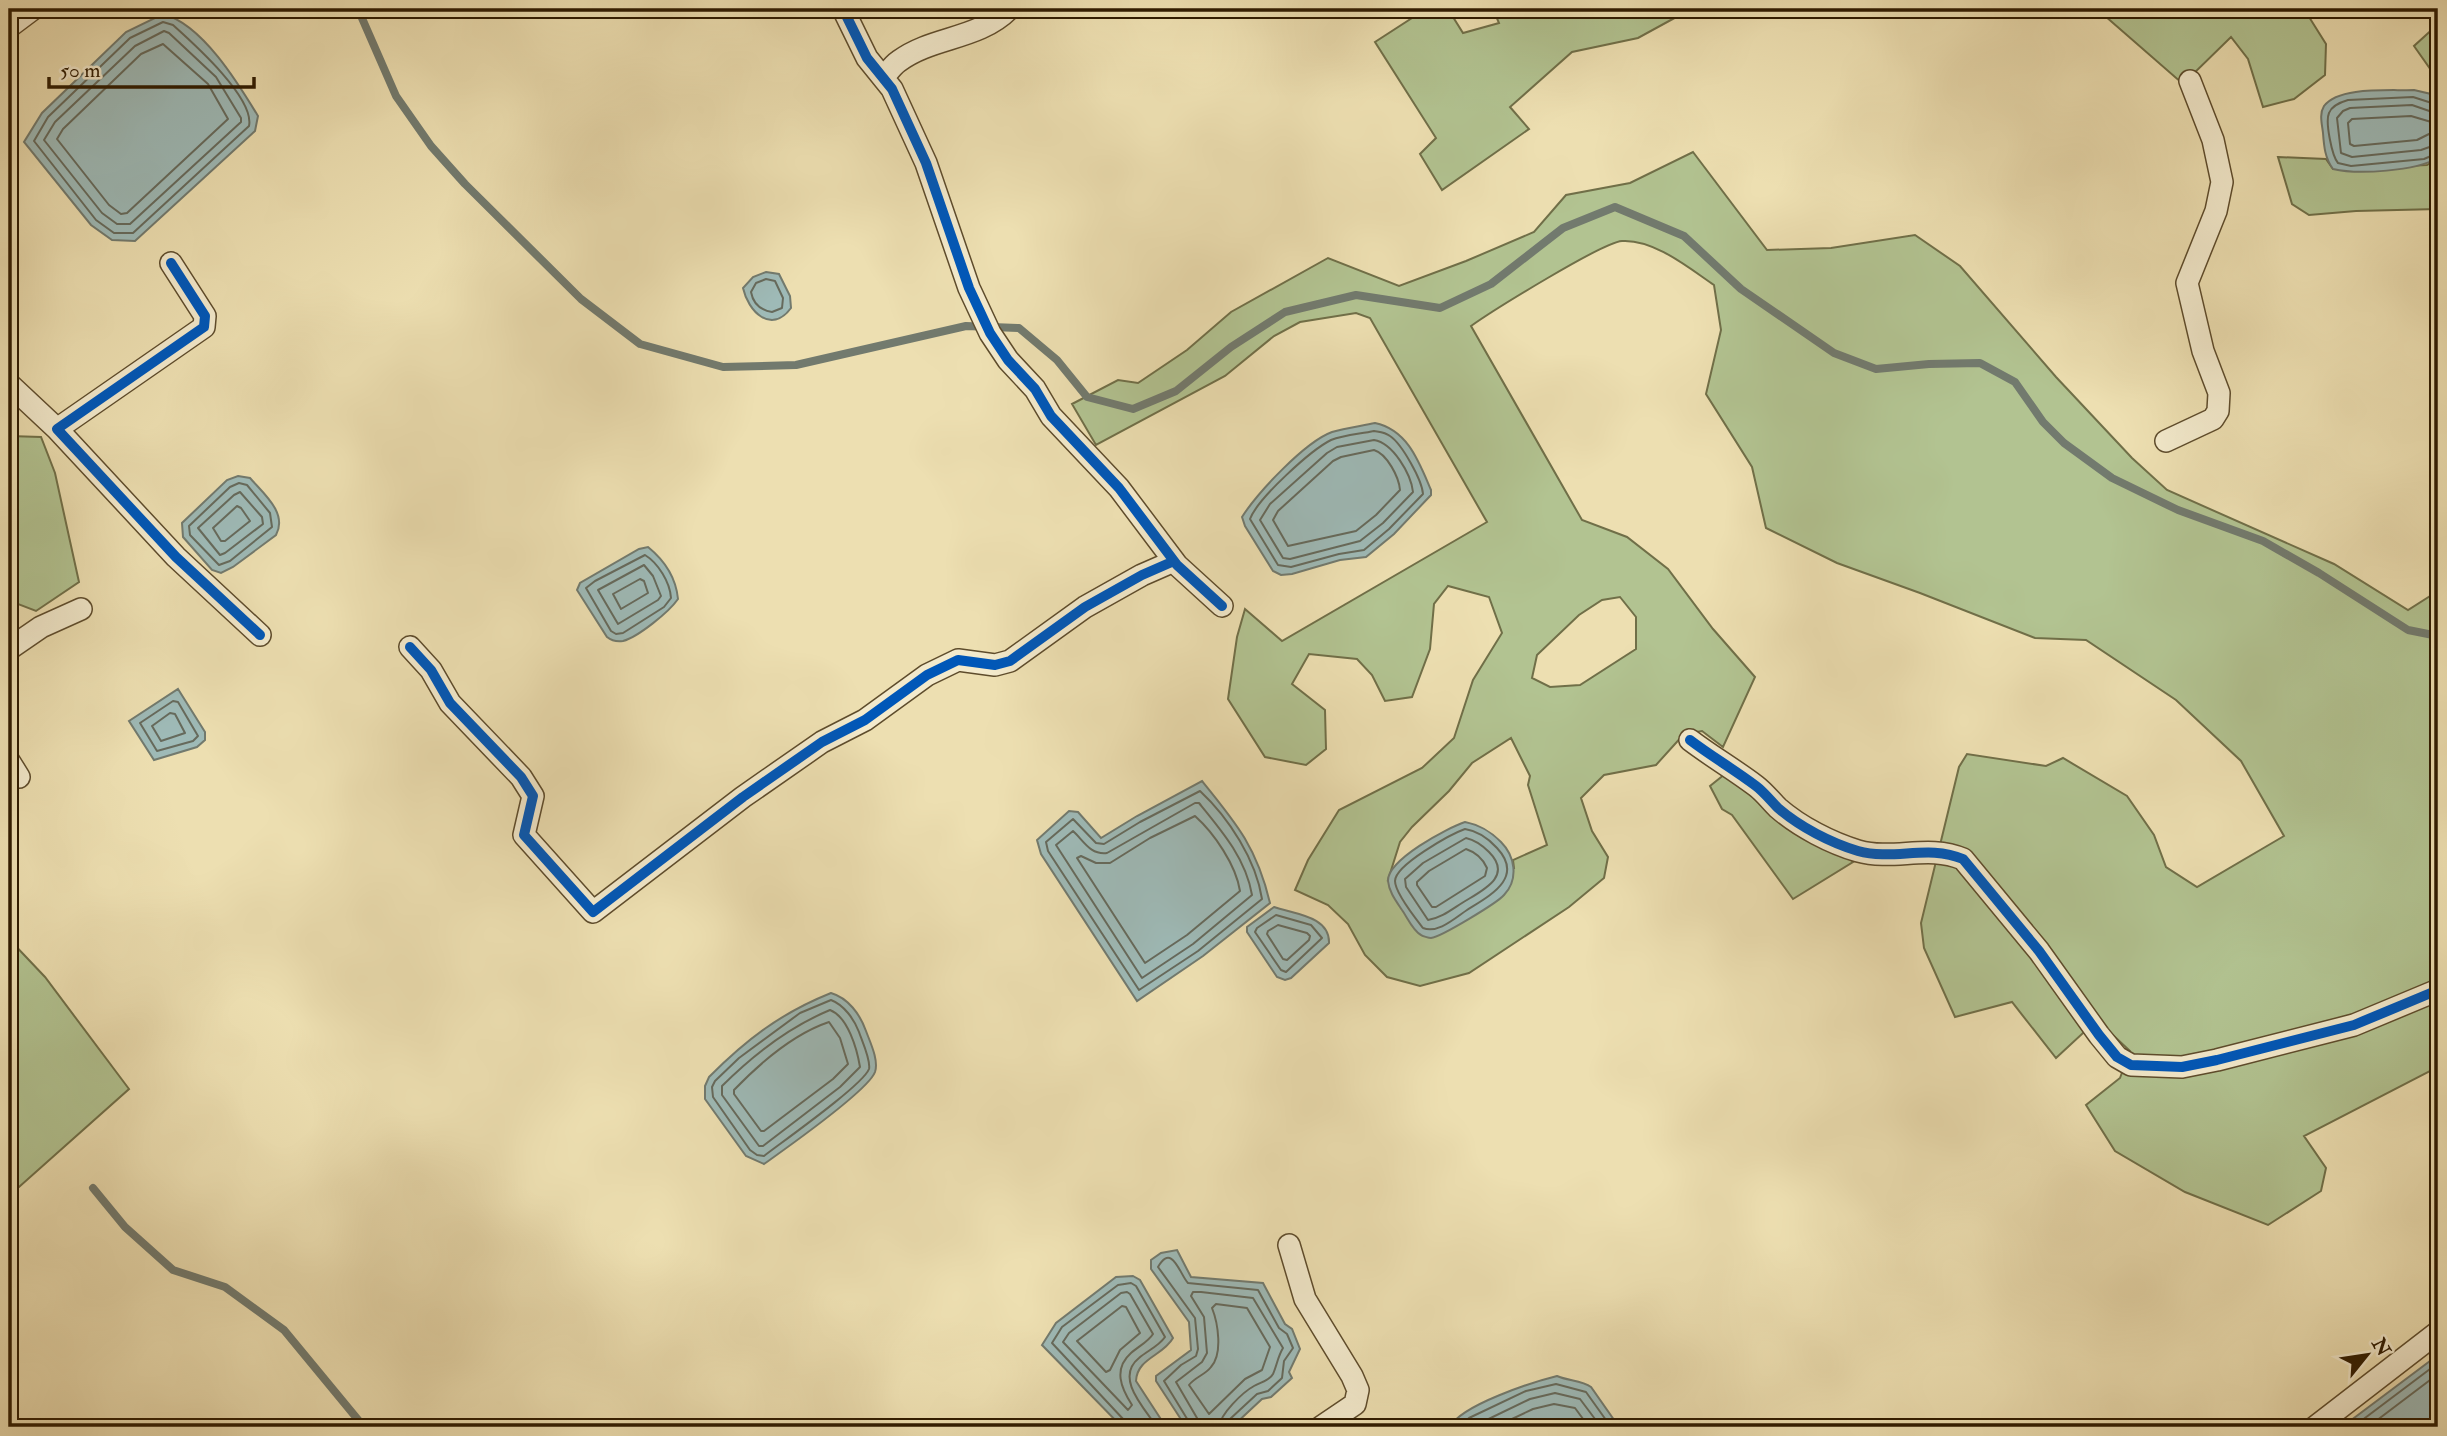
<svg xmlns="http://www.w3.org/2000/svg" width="2447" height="1436" font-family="'IM FELL Double Pica',serif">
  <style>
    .green { fill: #b2c391; stroke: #706f48; stroke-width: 2; fill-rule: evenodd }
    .water { fill: #9ebab7; stroke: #727a6e; stroke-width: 2 }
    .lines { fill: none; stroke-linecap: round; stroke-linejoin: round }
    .shore { stroke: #666a5c; stroke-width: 2 }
    .stream { stroke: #727a6e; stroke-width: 8 }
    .minor-casing { stroke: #5e4c2c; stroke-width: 24 }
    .minor { stroke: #f3eacc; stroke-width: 21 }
    .cycleway-casing { stroke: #f3eacc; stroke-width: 15 }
    .cycleway { stroke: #0057b8; stroke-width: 10 }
  </style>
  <rect width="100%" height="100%" fill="#eddfb1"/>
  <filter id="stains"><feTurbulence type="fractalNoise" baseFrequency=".00286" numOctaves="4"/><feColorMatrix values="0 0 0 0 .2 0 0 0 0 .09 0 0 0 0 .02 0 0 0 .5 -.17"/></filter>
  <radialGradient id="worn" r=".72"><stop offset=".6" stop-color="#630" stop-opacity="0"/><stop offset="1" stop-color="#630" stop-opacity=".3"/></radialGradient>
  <path class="green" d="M1426,9H1448L1463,33L1499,23L1493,9H1691L1638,38L1572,52L1510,107L1529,129L1442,190L1420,154L1436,138L1375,42Z
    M2097,9H2304L2326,44L2325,75L2294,99L2263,107L2248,59L2231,37L2183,84Z
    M2430,9H2438V80L2414,46L2436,26Z
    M1693,152L1767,250L1831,248L1915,235L1960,266L2056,377L2132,458L2167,490L2334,564L2408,610L2438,591V1067L2304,1136L2326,1168L2321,1191L2268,1225L2185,1192L2115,1151L2086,1105L2120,1078L2130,1051L2097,1020L2056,1058L2012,1002L1955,1017L1924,948L1921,923L1959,767L1967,754L2046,766L2063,758L2127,796L2154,835L2166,867L2197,887L2284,836L2241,761L2176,700L2086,640L2035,638L1920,593L1837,563L1766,528L1752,467L1706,394L1721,330L1714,285C1689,268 1654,239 1622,241C1603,242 1492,311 1471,326L1582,520L1627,537L1668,569L1713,629L1755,677L1723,747L1702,731L1684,734L1656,765L1604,775L1581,798L1592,831L1608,857L1604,878L1569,907L1469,973L1420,986L1387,977L1365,955L1348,924L1328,905L1295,890L1308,860L1339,810L1422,768L1454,738L1473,680L1502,633L1489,597L1448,586L1434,604L1430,649L1412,697L1385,701L1372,675L1357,659L1309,654L1292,684L1325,710L1326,749L1306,765L1265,757L1228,699L1237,637L1245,609L1282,641L1487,522L1370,318L1356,313L1300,322L1274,336L1225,376L1096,445L1072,404L1118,380L1138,383L1187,350L1231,312L1328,258L1399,286L1466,261L1534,232L1566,195L1630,183ZM1620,597L1636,617V649L1580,685L1550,687L1532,678L1537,655L1579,615L1602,600ZM1511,738L1530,776L1528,785L1547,845L1513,860L1514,868L1388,880L1400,842L1412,827L1449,791L1472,763Z
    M2278,157L2326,159L2333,169L2427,165L2438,158V209L2356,211L2309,215L2292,204Z
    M9,436L41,437L55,473L79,582L36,611L13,602L9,604Z
    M1725,774L1845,853L1853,862L1793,899L1732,815L1722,809L1710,786Z
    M9,939L45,977L129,1089L19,1187L9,1186Z"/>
  <path class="water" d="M163,14C202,24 238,83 258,116L255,131L135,241L112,240L91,225L24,142L42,113L126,32Z
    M2414,90L2431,94L2438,100V158C2416,171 2358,175 2333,169C2325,158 2324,147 2323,133C2322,124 2319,114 2324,106C2339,86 2390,91 2414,90Z
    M766,272L779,274L790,296L791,308C771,335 748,311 743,288L753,277Z
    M1375,423C1408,430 1419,462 1431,490V495L1394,534L1366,557L1340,560L1292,574L1281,575L1273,571L1245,526L1242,517C1258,492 1305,442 1332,432C1345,428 1361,426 1375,423Z
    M238,476L250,478C263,493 288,513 276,535L233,567L221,573L212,570L183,537L182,523L227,480Z
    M648,547C664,560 676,578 678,599C669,612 638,637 623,641C617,642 612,641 607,637L577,590L580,583L639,549Z
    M178,689L205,732V740L197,747L154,760L129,721Z
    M1202,781C1237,824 1257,848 1270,903L1203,956L1137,1001L1041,854L1037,840L1069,811L1078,812L1101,838L1137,816Z
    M1465,822C1480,825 1490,831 1501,842C1515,856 1519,879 1504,895C1497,903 1441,937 1431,938C1429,938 1422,936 1421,935C1413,931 1407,917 1402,910C1396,901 1389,892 1388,881C1387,860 1447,828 1465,822Z
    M1274,907C1294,914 1330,916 1329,943L1291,978L1285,980L1277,977L1247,932V927Z
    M831,993C848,998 860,1014 866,1031C870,1042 879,1060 875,1072C868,1091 785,1149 764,1164L746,1156L705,1099V1086L709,1077C747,1039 781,1013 831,993Z
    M1177,1250L1191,1277L1263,1283L1285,1324L1292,1329L1300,1349L1289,1372L1292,1378L1271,1397L1262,1399L1232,1427H1186L1156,1381V1376L1191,1350L1189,1322L1151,1269V1260L1161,1253Z
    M1133,1276L1140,1280L1173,1338C1163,1356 1137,1358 1136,1381L1166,1427H1122L1042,1345L1056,1323L1116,1277Z
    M2438,1355V1427H2342Z
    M1557,1376C1568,1381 1582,1380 1591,1387L1619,1427H1450C1461,1405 1533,1382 1557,1376Z"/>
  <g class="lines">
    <path class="shore" d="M163,22L173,25C193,43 255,98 249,126L133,233H114L96,220L34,141L48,117L130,38Z
      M164,31L169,33L216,77L241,118V122L130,224H117L102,213L44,140L55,122L135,46Z
      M163,44L208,84L228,119L127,213L121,214L109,205L57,139L63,129L141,54Z
      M2438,105L2413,97L2348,100C2341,102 2332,105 2329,113C2325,122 2332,156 2338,163L2351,166L2424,159L2438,153
      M2438,114L2412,105L2350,108L2343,111L2337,118L2341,153L2352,157L2421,150L2438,144
      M2438,124L2411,116L2352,119L2348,123L2350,144L2354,146L2417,140L2429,134L2438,133
      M766,279L775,281L783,298L782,308L772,312C760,310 753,303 751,292L756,283Z
      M1374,431C1380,432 1385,432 1390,436C1402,444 1422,480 1423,494L1389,529L1364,550L1339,554L1291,567L1278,565L1250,519C1258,498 1311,450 1331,440C1344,435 1360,434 1374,431Z
      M1374,440C1393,443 1411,474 1413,492L1383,523L1360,541L1290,559L1283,558L1260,520L1270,504L1327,453L1337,447Z
      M1374,450C1387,454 1399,477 1400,490L1376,515L1356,531L1288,546L1273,520L1278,511L1333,461L1341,457Z
      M239,483L247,485L270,513L272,527L230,561L219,565L190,535L189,526L230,487Z
      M240,492L262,517L263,524L225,553L220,555L198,528L234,495Z
      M237,506L241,508L250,521L225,541H221L213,528Z
      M645,555C658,563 670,582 671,598L664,607L623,633L616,634L611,631L586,588L595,581Z
      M644,565L653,576L661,596L658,600L618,624L598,590Z
      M640,579L644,581L648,593L621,609L613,594Z
      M173,701L178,702L198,736L193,741L157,751L140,723Z
      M170,713L175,714L185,733L161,741L152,726Z
      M1200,791C1229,818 1256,860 1262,899L1198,951L1139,990L1048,851L1046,842L1073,819L1096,843L1104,844L1140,822Z
      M1195,803H1199C1222,831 1246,859 1252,895L1193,944L1142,978L1056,845L1073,831C1084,841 1090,855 1107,853Z
      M1195,816C1214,833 1236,865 1240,891L1187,935L1145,963L1077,858L1081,856L1096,863H1110L1150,838Z
      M1465,829C1478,831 1488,838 1497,848C1525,878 1489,896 1467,910C1455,918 1438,934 1423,928C1416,919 1395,893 1395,881C1395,865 1451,834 1465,829Z
      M1466,838C1475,840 1482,845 1489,852C1514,877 1481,891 1462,903C1451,910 1441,918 1428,920L1406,887L1405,879L1423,863Z
      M1466,849C1475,852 1483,859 1487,868L1485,876L1436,907H1432L1417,885V882L1429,871Z
      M1276,915L1311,925L1322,938L1286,972L1281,970L1255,932L1257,928Z
      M1278,925L1307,933L1310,936L1309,940L1287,960L1283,959L1267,934L1268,931Z
      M831,1000C844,1005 854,1019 859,1032C862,1041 871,1060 869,1069C863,1085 782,1142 764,1156L757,1155L750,1150L713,1097L712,1087L715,1081L739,1058L800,1013Z
      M830,1010C848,1017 857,1049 860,1067L840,1087L763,1146H759L722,1095V1086C753,1055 789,1027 830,1010Z
      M829,1022L840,1038L848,1064L833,1079L764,1131H761L734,1094V1090C760,1063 793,1034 829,1022Z
      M1127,1292L1130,1294L1153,1334C1148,1342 1139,1346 1131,1353C1113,1369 1121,1388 1132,1405L1128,1410L1063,1342L1069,1333L1121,1293Z
      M1216,1304L1247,1308L1270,1347L1262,1370L1245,1379L1209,1414L1189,1385C1195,1377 1205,1375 1211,1367C1223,1354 1218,1323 1212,1308Z
      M1122,1306L1126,1307L1140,1333L1120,1350L1110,1370L1106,1372L1077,1341Z
      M1126,1427L1124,1420L1052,1343L1062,1327L1118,1285L1131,1283L1136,1286L1165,1337C1159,1346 1147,1351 1139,1358C1114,1378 1145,1409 1157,1427
      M1190,1427L1189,1422L1164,1381L1181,1365L1196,1356L1198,1349L1195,1318L1158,1267C1172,1242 1180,1275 1188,1283L1258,1290L1279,1328L1287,1334L1293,1348L1284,1361L1282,1378L1268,1391L1257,1394L1230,1419L1228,1427
      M1199,1427L1197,1418L1176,1382L1202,1362L1207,1353L1204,1317L1191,1296L1193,1292H1201L1253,1298L1283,1348C1278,1356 1277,1365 1273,1374C1269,1381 1261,1382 1254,1386C1243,1392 1220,1414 1219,1427
      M1458,1427L1469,1418L1526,1391L1556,1384L1586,1392L1611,1427
      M1472,1427L1530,1399L1555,1393L1580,1399L1601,1427
      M1495,1427L1533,1409L1554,1404L1575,1408L1589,1427
      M2353,1427L2438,1363
      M2368,1427L2438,1374"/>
    <path class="stream" d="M358,9L396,96L431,146L465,184L581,299L640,344L723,367L796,365L966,326L1019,328L1057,360L1087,397L1133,409L1176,391L1231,347L1285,312L1356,295L1440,308L1491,284L1563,228L1615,207L1684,236L1741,289L1834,353L1876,369L1929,364L1980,363L2015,382L2043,422L2064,443L2112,478L2178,510L2263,541L2319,573L2408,630L2438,636
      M93,1188L125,1227L173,1270L225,1287L284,1330L364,1427"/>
    <defs>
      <path id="minor" d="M843,9L867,58L892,89L926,163L969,288L990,333L1008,360L1035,389L1051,416L1119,488L1177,565L1222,606
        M9,27L33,9
        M884,77C888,72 893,65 899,61C933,36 978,40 1009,9
        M171,263L205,316L204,327L57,429L176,557L260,635
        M9,384L57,429
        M2166,441L2213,419L2218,411L2219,393L2203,351L2187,283L2216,211L2222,182L2213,140L2190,81
        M410,647L431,670L450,703L521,777L533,796L524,835L593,912L743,797L822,742L865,720L927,675L958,660L995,665L1010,661L1085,607L1142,575L1174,561
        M9,649L41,627L81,609
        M1690,740C1711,756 1735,770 1756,786C1764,792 1771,801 1778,808C1800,827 1831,843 1858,851C1894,861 1928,844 1963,859L2039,951L2099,1035L2117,1057L2131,1065L2182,1067L2217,1060L2354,1025L2438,990
        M9,761L19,777
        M1289,1245L1305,1299L1352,1376L1358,1390L1355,1404L1321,1427
        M2315,1427L2438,1332"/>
    </defs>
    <use href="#minor" class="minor-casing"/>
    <use href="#minor" class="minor"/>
    <defs>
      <path id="cycleway" d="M843,9L867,58L892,89L926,163L969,288L990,333L1008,360L1035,389L1051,416L1119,488L1177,565L1222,606
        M171,263L205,316L204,327L57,429L176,557L260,635
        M410,647L431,670L450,703L521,777L533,796L524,835L593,912L743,797L822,742L865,720L927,675L958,660L995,665L1010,661L1085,607L1142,575L1174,561
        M1690,740C1711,756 1735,770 1756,786C1764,792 1771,801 1778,808C1800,827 1831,843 1858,851C1894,861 1928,844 1963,859L2039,951L2099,1035L2117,1057L2131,1065L2182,1067L2217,1060L2354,1025L2438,990"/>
    </defs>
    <use href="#cycleway" class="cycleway-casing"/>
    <use href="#cycleway" class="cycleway"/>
  </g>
  <rect width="2447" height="1436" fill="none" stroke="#eddfb1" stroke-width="35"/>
  <rect x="10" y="10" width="2426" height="1415" fill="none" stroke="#2f1b00" stroke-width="3.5"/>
  <rect x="18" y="18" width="2412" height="1401" fill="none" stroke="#2f1b00" stroke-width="2"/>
  <g transform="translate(2367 1355) rotate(60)" stroke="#f3eacc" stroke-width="5" paint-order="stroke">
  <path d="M0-5L12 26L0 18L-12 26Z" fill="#2f1b00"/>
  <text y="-10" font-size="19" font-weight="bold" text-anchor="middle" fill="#2f1b00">N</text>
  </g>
  <path d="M49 77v10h205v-10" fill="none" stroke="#2f1b00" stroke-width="3.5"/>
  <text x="60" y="77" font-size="21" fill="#2f1b00" stroke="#f3eacc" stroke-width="5" paint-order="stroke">50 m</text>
  <rect width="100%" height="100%" filter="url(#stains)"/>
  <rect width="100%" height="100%" fill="url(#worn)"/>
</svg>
